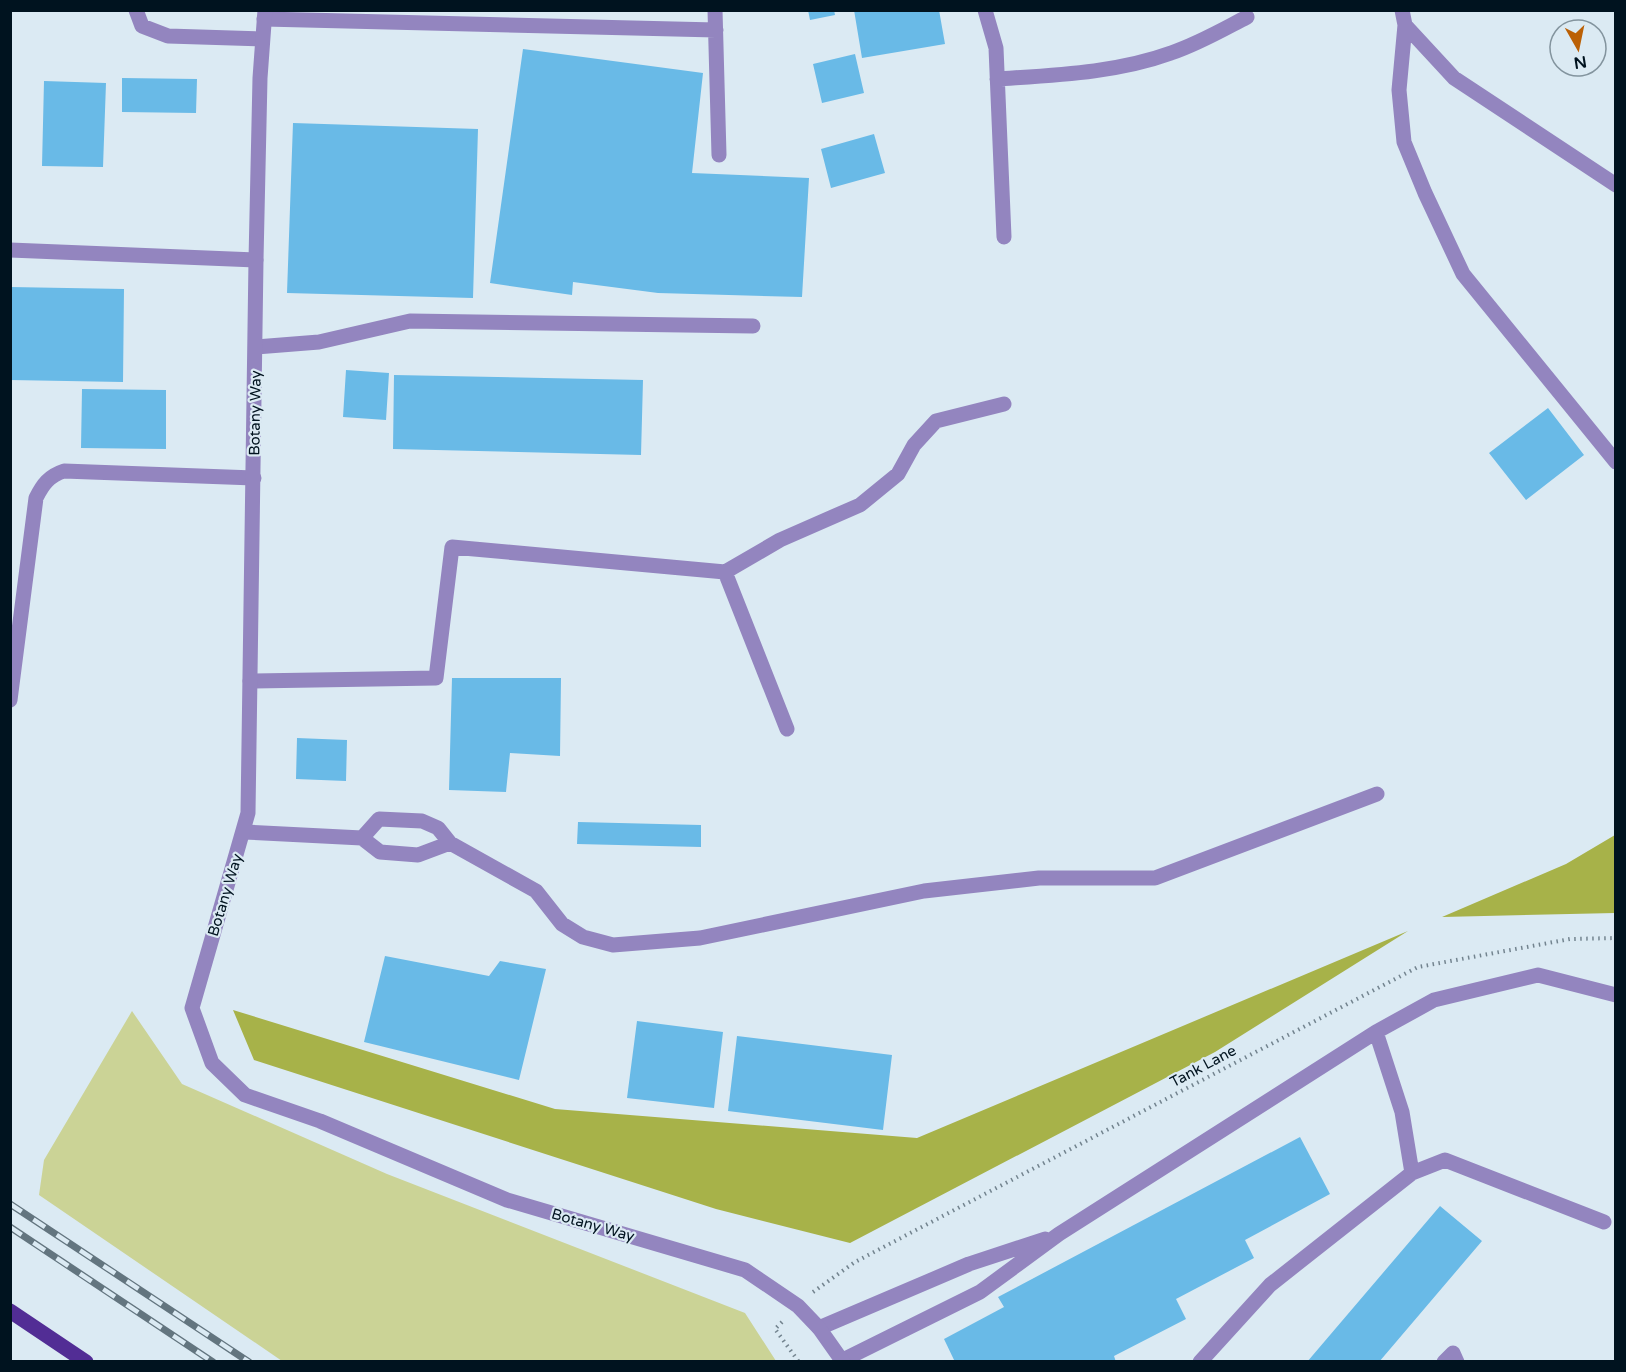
<svg xmlns="http://www.w3.org/2000/svg" width="1626" height="1372" font-family="'Varela Round',sans-serif">
  <style>
    .green { fill: #cbd396 }
    .forest { fill: #a7b249 }
    .building { fill: #69bae7 }
    .lines { fill: none; stroke-linecap: round; stroke-linejoin: round }
    .path { stroke: #73848f; stroke-width: 4; stroke-dasharray: 1.5 4.5; stroke-linecap: butt }
    .lane { stroke: #9385bf; stroke-width: 15 }
    .street { stroke: #9385bf; stroke-width: 15 }
    .primary { stroke: #522d95; stroke-width: 15 }
    .rail-casing { stroke: #63757f; stroke-width: 7 }
    .rail { stroke: #dbeaf3; stroke-width: 4.5; stroke-dasharray: 14; stroke-linecap: butt }
    .labels { text-anchor: middle; dominant-baseline: central; stroke-width: 4.5; stroke-linejoin: round; paint-order: stroke }
    .street-label { font-size: 15px; fill: #00131f; stroke: #dbeaf3 }
  </style>
  <rect width="100%" height="100%" fill="#dbeaf3"/>
  <path class="green" d="M132,1011L182,1084L387,1174L745,1313L776,1361H282L39,1195L44,1160Z"/>
  <path class="forest" d="M1615,835V913L1442,917L1566,864Z
    M1408,931L1215,1052L850,1243L716,1209L254,1060L233,1010L555,1109L917,1138Z"/>
  <path class="building" d="M808,10H834L835,15L810,20Z
    M854,10H939L945,44L862,58Z
    M523,49L703,73L692,173L809,178L802,297L658,293L573,282L572,295L490,283Z
    M855,54L864,93L822,103L813,64Z
    M122,78L197,79L196,113L122,112Z
    M44,81L106,83L103,167L42,166Z
    M293,123L478,129L473,298L287,293Z
    M874,134L885,173L831,188L821,149Z
    M10,287L124,289L123,382L10,380Z
    M346,370L389,373L386,420L343,417Z
    M394,375L643,380L641,455L393,449Z
    M82,389L166,390V449L81,448Z
    M1548,408L1584,455L1526,500L1489,453Z
    M452,678H561L560,756L510,753L506,792L449,790Z
    M297,738L347,740L346,781L296,779Z
    M578,822L701,825V847L577,844Z
    M385,956L489,976L500,961L546,969L519,1080L364,1042Z
    M637,1021L723,1032L714,1108L627,1098Z
    M737,1036L892,1055L883,1130L728,1111Z
    M1300,1137L1330,1194L1245,1240L1254,1258L1176,1299L1186,1319L1114,1356L1116,1362H955L944,1339L1004,1307L998,1297Z
    M1440,1206L1482,1241L1379,1362H1307Z"/>
  <g class="lines">
    <path class="path" d="M813,1292L855,1262L1418,967L1570,939L1616,938
      M782,1322L775,1329L799,1362"/>
    <path class="lane" d="M136,10L142,26L168,36L262,39
      M715,10L719,155
      M985,10L996,48L1004,237
      M1402,10L1405,25L1399,90L1404,142L1425,193L1463,274L1616,462
      M264,19L716,30
      M1405,25L1454,78L1616,185
      M997,79C1055,75 1116,73 1171,53C1198,44 1222,30 1247,17
      M10,250L256,260
      M256,347L319,342L410,321L753,326
      M725,572L780,540L860,505L898,474L914,445L936,421L1004,404
      M250,681L436,678L452,547L725,572L787,729
      M10,700L36,498C43,484 49,476 64,471L254,478
      M244,832L362,838L380,852L418,855L450,843
      M362,838L379,819L422,821L438,828L450,843L536,891L562,924L583,937L613,945L700,938L924,891L1039,878H1155L1377,794
      M1412,1173L1445,1160L1604,1222
      M819,1328L969,1264L1045,1239
      M843,1360L980,1292L1059,1234L1376,1032L1434,1000L1538,975L1616,995
      M1200,1362L1270,1285L1412,1173L1402,1112L1376,1032
      M1444,1362L1453,1353L1457,1362"/>
    <path class="street" d="M265,10L260,78L256,260L248,813L192,1008L212,1063L245,1095L320,1121L507,1200L745,1270L798,1306L819,1328L843,1362"/>
    <path class="primary" d="M10,1311L86,1362"/>
    <defs>
      <path id="rail" d="M10,1204L249,1362
        M10,1227L213,1362"/>
    </defs>
    <use href="#rail" class="rail-casing"/>
    <use href="#rail" class="rail"/>
  </g>
  <g class="labels">
    <g class="street-label">
      <text transform="translate(255 413) rotate(-89)">Botany Way</text>
      <text transform="translate(225 895) rotate(-73)">Botany Way</text>
      <text transform="translate(1203 1066) rotate(-28)">Tank Lane</text>
      <text transform="translate(593 1225) rotate(16)">Botany Way</text>
    </g>
  </g>
  <rect width="1626" height="1372" fill="none" stroke="#00131f" stroke-width="24"/>
  <g transform="translate(1578 48) rotate(171)"><circle r="28" fill="#dbeaf3" stroke="#83949e" stroke-width="1.5"/>
  <path d="M0-4.5L10 22L0 15L-10 22Z" fill="#bb6005"/>
  <text y="-9" font-size="16" font-weight="bold" text-anchor="middle" fill="#00131f">N</text>
  </g>
</svg>
